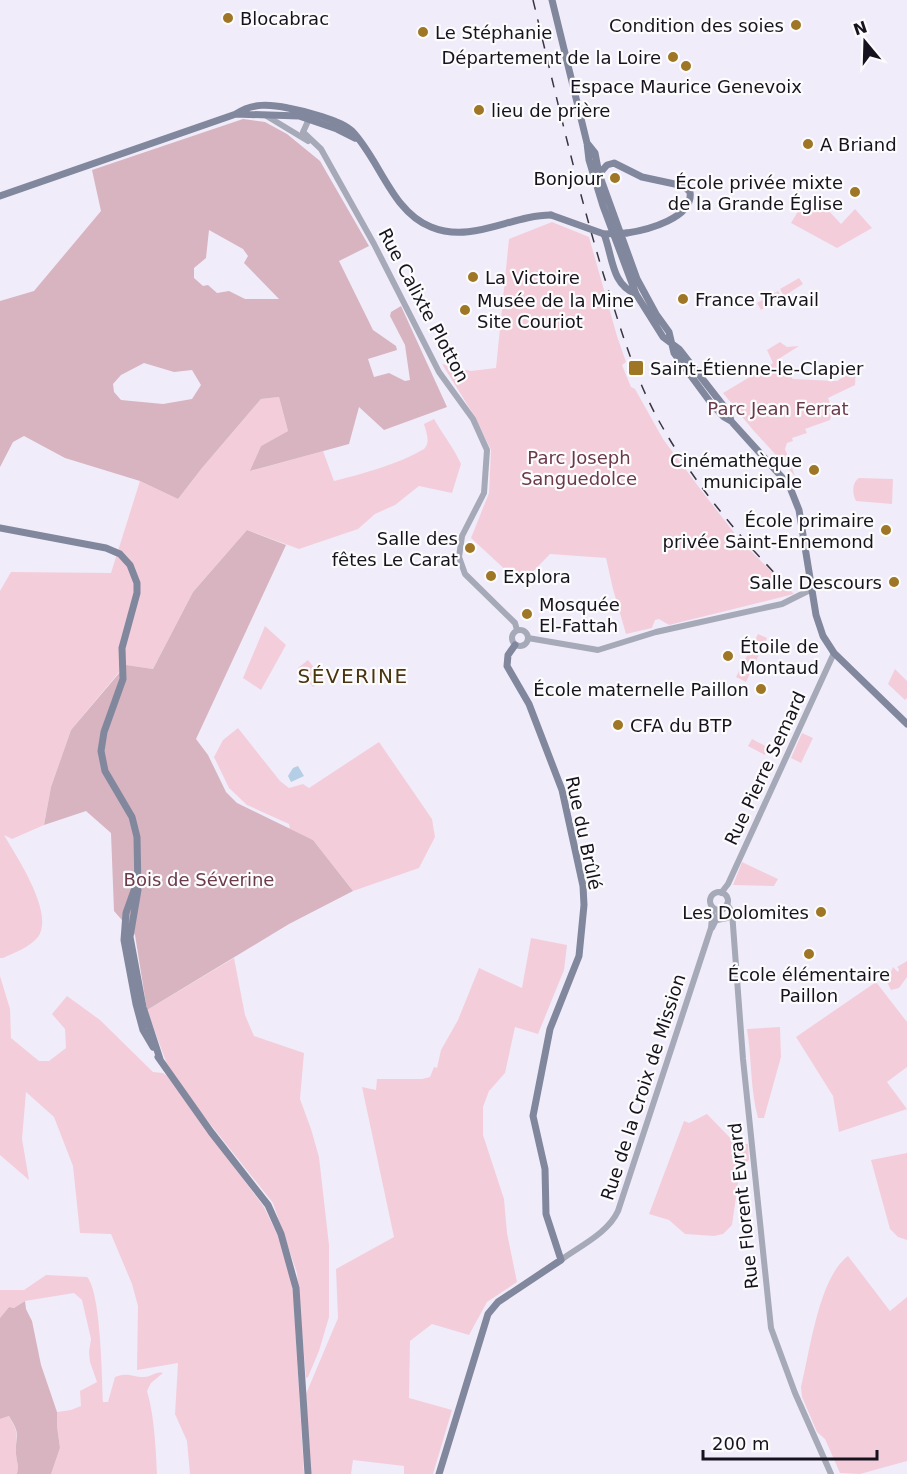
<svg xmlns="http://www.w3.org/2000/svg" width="907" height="1474" font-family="'DejaVu Sans',sans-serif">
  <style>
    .green { fill: #f3ceda }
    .forest { fill: #d7b4bf; fill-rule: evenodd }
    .water { fill: #b3cee5 }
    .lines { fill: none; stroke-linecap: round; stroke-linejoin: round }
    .tertiary { stroke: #a5a9b8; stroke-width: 6 }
    .secondary { stroke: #81879d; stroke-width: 7 }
    .rail { stroke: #393540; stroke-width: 1.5; stroke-dasharray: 10 10; stroke-linecap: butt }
    .secondary-bridge { stroke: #81879d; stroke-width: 7 }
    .poi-dot { fill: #9f7625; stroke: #fcfcfc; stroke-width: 2 }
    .labels { text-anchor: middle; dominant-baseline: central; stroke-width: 4.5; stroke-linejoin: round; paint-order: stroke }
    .poi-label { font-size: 18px; fill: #17131e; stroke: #fcfcfc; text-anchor: start }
    .street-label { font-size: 18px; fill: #17131e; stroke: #fcfcfc }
    .park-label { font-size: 18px; fill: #6b394c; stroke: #fcfcfc }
    .neighbourhood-label { font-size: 20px; letter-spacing: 1.5px; fill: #49350f; stroke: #fcfcfc }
  </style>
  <rect width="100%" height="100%" fill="#f1ecfa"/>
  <path class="green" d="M803,203L828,210L841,224L855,209L872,228L837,248L791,223Z
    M552,222L589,237L617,336L626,362L622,365L631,387L635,389L663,439L701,490L739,539L794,594L669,625L659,619L655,620L652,628L626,634L613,589L606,558L550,554L521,584L471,538L489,493L491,450L475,417L442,364L471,371L496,368L509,239Z
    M799,278L803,284L784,296L780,289Z
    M778,291L781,297L761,310L757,303Z
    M780,342L787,347L799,346L777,360L782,369L793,379L837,381L856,369L855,385L828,398L833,411L830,420L805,429L807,433L792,438L793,441L787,443L785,449L795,476L753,430L723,393L773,363L767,350Z
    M279,397L288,431L261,446L251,471L323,451L334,481C365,473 396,465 424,449C431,442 426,432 424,424L434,419C443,435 454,448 461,464L452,493L419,486L395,505L375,514L358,529L299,549L247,530L193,592L153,669L125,665L71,730L51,787L44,825L12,839L4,835C16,856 55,913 38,937C30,947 14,953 3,958H0V591L11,572L111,573L140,481L178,499L202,468L261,399Z
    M859,478L893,479L892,504L856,501C852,494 852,482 859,478Z
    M265,626L286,645L261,690L243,678Z
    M758,634L767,638L746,682L736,677Z
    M308,660L323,679L313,687L298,668Z
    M895,669L907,681V698L905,700L888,684Z
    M238,728L280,781L289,788L303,784L309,788L379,742L432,819L435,837L419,868L353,891L313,840L290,829L289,824L247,805L229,788L214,757L223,740Z
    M802,733L813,738L801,763L791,758Z
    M752,739L769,748L765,755L748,746Z
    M742,862L778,879L774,886L733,885Z
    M531,938L567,945L564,970L538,1034L515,1027L505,1073L489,1091L483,1107V1135L504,1199L507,1233L517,1282L487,1302L469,1335L432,1324L410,1341L409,1398L452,1410L433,1474H404V1466L353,1460L351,1474H311L306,1394L338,1318L336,1269L394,1237L362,1087L376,1090L377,1079H422L430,1077L434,1067L437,1068L441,1050L458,1020L479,968L522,988Z
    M234,958L245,1015L254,1036L304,1053L300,1099L311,1129L319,1157L329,1245V1317L319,1351L308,1377L306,1378L297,1273L273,1203L199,1110L168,1067L147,1010Z
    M907,961V977L899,988L891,990L887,982L893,967L898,972L899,969L897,967Z
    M0,976L10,1009L11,1038L39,1061H49L66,1048L65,1029L52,1014L67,996L100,1020L153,1072L163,1073L167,1076L264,1207L280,1240L290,1275L293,1292L304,1474H190L187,1441L175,1414L178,1363L137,1370L138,1306L132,1284L111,1234L80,1233L73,1166L54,1117L26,1092L22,1139L29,1180L0,1155Z
    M876,982L907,1022V1067L887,1082L907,1109L839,1132L833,1096L796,1037Z
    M780,1027L781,1057L764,1118H758C750,1089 752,1059 747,1029Z
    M707,1114L736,1144H748L749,1160L740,1169L732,1225L723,1234L714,1236L685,1234L669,1220L649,1214L684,1121L689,1123Z
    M907,1153V1240L898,1237L890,1229L871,1160Z
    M848,1256L890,1311L907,1297V1461L860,1474L840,1473L825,1439L817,1432L802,1397L801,1387C810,1351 819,1277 848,1256Z
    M46,1275L87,1277C101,1292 102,1378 103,1402H108L115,1377C128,1372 131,1377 144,1377C152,1377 155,1371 163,1373L151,1383L147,1391C154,1414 156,1449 157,1474H51L60,1448L57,1426V1412L71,1410L81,1406L80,1391L97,1382L90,1362L89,1352L91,1339L82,1300L74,1293L25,1301L14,1308L9,1307L0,1318V1290H24Z
    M9,1416C21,1437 15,1433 16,1454C17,1463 19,1463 17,1474H0V1419Z"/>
  <path class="forest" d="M243,119L265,122L287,134L320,161L369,246L339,261L373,330L396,346L397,350L368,359L374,377L389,373L405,381L410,380L405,345L390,316L391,312L401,306L447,407L384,430L359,407L349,444L250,471L261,446L288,431L279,397L261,399L202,468L178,499L140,481L65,458L24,436L13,442L0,467V301L34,291L101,211L92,170ZM209,230L243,249L248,256L244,263L279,299H245L229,291L217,293L208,285L203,286L194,278V268L206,258ZM144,363L174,372L192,370L201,385L192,399L163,404L121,400L114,392L113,384L121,375Z
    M247,530L286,545L196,739L208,755L226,792L237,803L313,840L353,891L289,924L147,1010L135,935L114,911L111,833L86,811L44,825L51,787L71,730L126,665L153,669L193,592Z
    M25,1301L26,1309L32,1321L41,1365L57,1412V1426L60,1448L51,1474H17C19,1463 17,1464 16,1454C15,1434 22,1437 9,1416L0,1419V1318L9,1307L14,1308Z"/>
  <path class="water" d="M298,766L304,776L291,782L288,776L293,768Z"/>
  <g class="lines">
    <path class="tertiary" d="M265,115L308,141
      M309,119L303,132L321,149L374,244L439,372L473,419L487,450L484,493L462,536L459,557L465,574L515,623L517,630
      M512 638a8 8 0 1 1 16 0a8 8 0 1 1-16 0Z
      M528,638L598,650L656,632L782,604L812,589
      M710 901a9 9 0 1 1 18 0a9 9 0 1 1-18 0Z
      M721,893L728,884L834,653
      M727,904L732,912L743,1059L771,1328L795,1393L831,1474
      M717,920L727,918
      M712,928L721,910
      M561,1260C580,1246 608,1233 618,1211L711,928L713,908"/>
    <path class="secondary" d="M552,0L587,143L589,160L603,206L636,294L663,337L679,349L729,413L731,421
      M236,114L299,116L337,129L355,138
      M587,143L595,153L599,174L637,279L656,314L669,332L674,353L711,403L724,417L731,421L789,485L799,510L816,615L823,636L834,653L907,724
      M599,174L607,165L614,163L642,177L684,186L690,192C694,218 647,230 627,233
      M0,196L236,114C252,103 269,104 288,108C304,111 341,120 352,131C380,160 392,212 431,227C472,244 511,215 551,215
      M604,234C613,257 611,284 636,294
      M0,528L106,548L120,554L130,565L137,583V593L122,648L123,679L104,732L101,751L105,771L132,817L137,837L138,890L130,937L143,1007L160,1059
      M136,885L126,913L124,940L136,1004L143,1030L153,1047
      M158,1057L211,1132L268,1205L281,1234L296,1288L308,1474
      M439,1474L488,1314L498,1302L561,1260L546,1214L545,1169L533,1116L550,1029L579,956L584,905L583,886L562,790L529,704L507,666L508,655L515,645"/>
    <path class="rail" d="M533,0C555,91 576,183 603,273C619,323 633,374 659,421C694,484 740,538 790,589"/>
    <path class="secondary-bridge" d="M551,215L604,234L627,233"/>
  </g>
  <g class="poi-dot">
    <circle cx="228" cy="18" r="6"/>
    <circle cx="796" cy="25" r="6"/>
    <circle cx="423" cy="32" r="6"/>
    <circle cx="673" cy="57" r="6"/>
    <circle cx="686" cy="66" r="6"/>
    <circle cx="479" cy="110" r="6"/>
    <circle cx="808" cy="144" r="6"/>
    <circle cx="615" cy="178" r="6"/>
    <circle cx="855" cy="192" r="6"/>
    <circle cx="473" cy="277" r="6"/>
    <circle cx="683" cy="299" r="6"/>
    <circle cx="465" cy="310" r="6"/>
    <rect x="628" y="360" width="16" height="16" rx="3"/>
    <circle cx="814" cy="470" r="6"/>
    <circle cx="886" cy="530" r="6"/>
    <circle cx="470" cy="548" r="6"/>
    <circle cx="491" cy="576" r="6"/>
    <circle cx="894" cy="582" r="6"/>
    <circle cx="527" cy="614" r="6"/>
    <circle cx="728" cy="656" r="6"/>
    <circle cx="761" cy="689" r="6"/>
    <circle cx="618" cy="725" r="6"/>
    <circle cx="821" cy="912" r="6"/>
    <circle cx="809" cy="954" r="6"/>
  </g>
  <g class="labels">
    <g class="poi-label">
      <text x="240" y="18">Blocabrac</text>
      <text x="784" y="25" text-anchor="end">Condition des soies</text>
      <text x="435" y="32">Le Stéphanie</text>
      <text x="661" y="57" text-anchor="end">Département de la Loire</text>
      <text x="686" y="86" text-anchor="middle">Espace Maurice Genevoix</text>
      <text x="491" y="110">lieu de prière</text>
      <text x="820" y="144">A Briand</text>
      <text x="603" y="178" text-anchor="end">Bonjour</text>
      <text x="843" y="182" text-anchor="end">École privée mixte<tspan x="843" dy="21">de la Grande Église</tspan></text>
      <text x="485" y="277">La Victoire</text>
      <text x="695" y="299">France Travail</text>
      <text x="477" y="300">Musée de la Mine<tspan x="477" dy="21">Site Couriot</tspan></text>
      <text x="650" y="368">Saint-Étienne-le-Clapier</text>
      <text x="802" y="460" text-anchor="end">Cinémathèque<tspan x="802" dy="21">municipale</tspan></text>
      <text x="874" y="520" text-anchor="end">École primaire<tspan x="874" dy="21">privée Saint-Ennemond</tspan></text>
      <text x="458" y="538" text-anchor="end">Salle des<tspan x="458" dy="21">fêtes Le Carat</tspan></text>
      <text x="503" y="576">Explora</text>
      <text x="882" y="582" text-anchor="end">Salle Descours</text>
      <text x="539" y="604">Mosquée<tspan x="539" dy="21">El-Fattah</tspan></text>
      <text x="740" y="646">Étoile de<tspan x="740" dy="21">Montaud</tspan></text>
      <text x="749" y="689" text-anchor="end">École maternelle Paillon</text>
      <text x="630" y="725">CFA du BTP</text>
      <text x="809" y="912" text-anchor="end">Les Dolomites</text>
      <text x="809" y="974" text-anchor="middle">École élémentaire<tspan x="809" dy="21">Paillon</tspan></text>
    </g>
    <g class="street-label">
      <text transform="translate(424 305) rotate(62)">Rue Calixte Plotton</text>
      <text transform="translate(765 768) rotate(-65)">Rue Pierre Semard</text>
      <text transform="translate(584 833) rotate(78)">Rue du Brûlé</text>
      <text transform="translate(643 1087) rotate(-72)">Rue de la Croix de Mission</text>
      <text transform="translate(743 1206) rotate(-96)">Rue Florent Evrard</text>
    </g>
    <g class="park-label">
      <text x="778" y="408">Parc Jean Ferrat</text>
      <text x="579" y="457">Parc Joseph<tspan x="579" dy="21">Sanguedolce</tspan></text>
      <text x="199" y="879">Bois de Séverine</text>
    </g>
    <g class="neighbourhood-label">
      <text x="353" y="676">SÉVERINE</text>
    </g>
  </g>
  <g transform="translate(865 42) rotate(341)" stroke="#fcfcfc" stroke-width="4.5" paint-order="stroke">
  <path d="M0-4.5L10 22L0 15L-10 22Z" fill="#17131e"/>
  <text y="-9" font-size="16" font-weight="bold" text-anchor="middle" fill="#17131e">N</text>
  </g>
  <path d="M703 1450v9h174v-9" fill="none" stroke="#17131e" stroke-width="3"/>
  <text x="712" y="1450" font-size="18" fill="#17131e" stroke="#fcfcfc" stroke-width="4.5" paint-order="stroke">200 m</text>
</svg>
